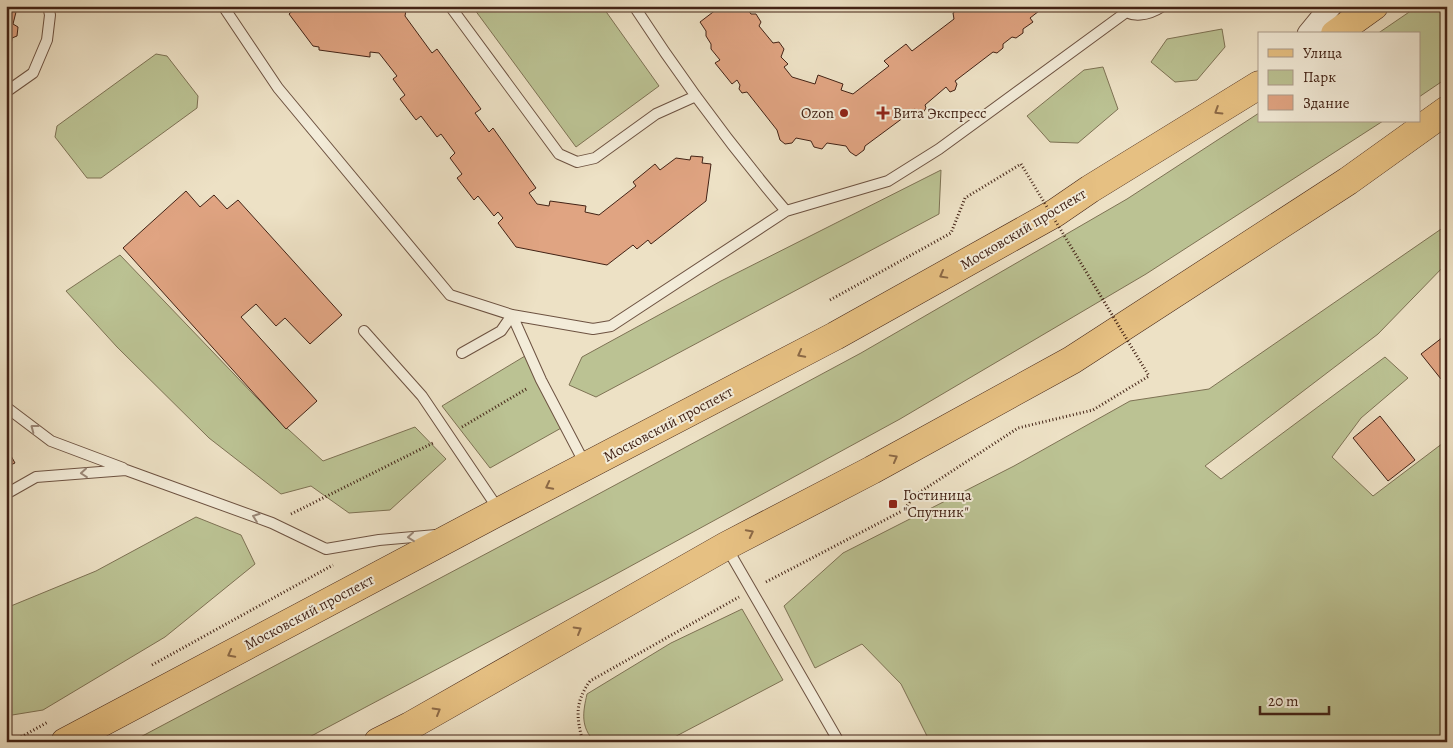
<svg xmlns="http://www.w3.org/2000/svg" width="1453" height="748" font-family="Alegreya,serif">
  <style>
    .green { fill: #bbc293; stroke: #7e7254 }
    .building { fill: #e0a482; stroke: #422215 }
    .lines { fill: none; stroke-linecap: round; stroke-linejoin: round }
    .service-casing { stroke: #6d5241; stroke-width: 12 }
    .minor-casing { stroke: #6d5241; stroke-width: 23 }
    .primary-casing { stroke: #422215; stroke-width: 29 }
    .path { stroke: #422215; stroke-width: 3; stroke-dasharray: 1 2.5; stroke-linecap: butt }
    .service { stroke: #f3ecd9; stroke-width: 10 }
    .minor { stroke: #f3ecd9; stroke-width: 21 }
    .primary { stroke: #e6c082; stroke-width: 28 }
    .path-bridge { stroke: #422215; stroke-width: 3; stroke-dasharray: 1 2.5; stroke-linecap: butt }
    .oneway { stroke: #8c6946 }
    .oneway2 { stroke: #9a8777 }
    .poi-dot { fill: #8f2418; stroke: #f3ecd9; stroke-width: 2 }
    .labels { text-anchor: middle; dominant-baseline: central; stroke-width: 4; stroke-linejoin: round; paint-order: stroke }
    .poi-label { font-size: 15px; fill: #422215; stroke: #f3ecd9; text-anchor: start }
    .street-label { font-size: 15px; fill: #422215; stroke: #f3ecd9 }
  </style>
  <rect width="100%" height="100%" fill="#ede1c5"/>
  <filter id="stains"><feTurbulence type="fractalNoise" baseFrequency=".004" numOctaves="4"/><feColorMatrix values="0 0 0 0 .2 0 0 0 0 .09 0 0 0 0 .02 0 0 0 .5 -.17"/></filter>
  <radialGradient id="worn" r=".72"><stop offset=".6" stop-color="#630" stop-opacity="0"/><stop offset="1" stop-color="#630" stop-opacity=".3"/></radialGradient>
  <path class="green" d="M472,6H602L659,86L576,147Z
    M1418,6H1447V78L1419,97V34H1377Z
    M1222,29L1225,47L1197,80L1175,82L1151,62L1167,39Z
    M156,54L167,56L198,96L197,108L101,178H87L55,137L57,126Z
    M1103,67L1118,109L1078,143L1050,142L1027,116L1084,70Z
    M1259,113V121H1383L1146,274L900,419L607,579L300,742H131L578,505L861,353L1127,199Z
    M941,170L939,214L596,397L569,385L582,357L721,281Z
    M1447,225V263L1378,334L1205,466L1221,479L1385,357L1408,378L1361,418L1332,457L1373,496L1447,440V742H930L901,684L862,644L815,668L784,606L843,553L1014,466L1130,401L1209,389Z
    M120,255L278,420L323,461L415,427L446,459L390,510L349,513L311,486L281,494L209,438L117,347L66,291Z
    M525,356L563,427L490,468L442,406Z
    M196,517L241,535L255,564L165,637L43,710L6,716V608L96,571Z
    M742,609L783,680L665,742H595C580,727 583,712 587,694L671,643Z"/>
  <path class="building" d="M6,6V11L16,12L13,24L18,27L17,36L12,38L11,46L6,50Z
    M298,6H385L406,10L405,16L432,53L437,49L481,109L475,113L489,132L493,128L536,188L529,193L537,204L549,206L550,201L586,206L585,212L599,215L636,186L633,182L655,164L660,170L676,158L690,160L691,156L703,157L702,163L711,164L706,201L651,244L648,240L637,249L633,245L607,265L516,247L498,223L503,218L498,212L494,216L478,196L474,200L457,178L462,174L450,158L455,153L441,134L437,137L421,116L416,120L400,99L405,95L393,79L397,76L379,53L370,52V57L319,50V47L313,46L289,14Z
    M721,6H740L741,9L745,6L751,14H756L761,22L759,26L773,43L779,42L784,49L781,57L788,64L784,67L792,77L815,84L818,75L843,84L841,90L853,94L889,66L884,61L906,44L912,51L954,19L953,13L960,8L965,9L969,6H1040L1039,11L1030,18L1033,22L1023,29V33L1016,38L1012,37L1003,44V48L997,53L993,52L955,81L957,84L955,90L950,92L946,87L925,105L926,108L923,113L918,114L915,109L865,146L864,150L856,156L850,152L846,146L827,143L822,149L814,147L811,141L796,138L792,143L785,144L780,140L777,130L747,92L742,93L739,89L740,85L737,80L732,84L715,63L720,60L711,49V44L706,36V31L700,22Z
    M186,191L200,207L214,195L227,209L238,200L342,315L310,344L285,318L276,326L256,304L241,317L317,401L286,429L123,248Z
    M1447,334V375L1441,379L1421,354Z
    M1380,416L1415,460L1388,481L1353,438Z
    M6,447L15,463L6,467Z"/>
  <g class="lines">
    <defs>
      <path id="service" d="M223,6L278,88L450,295L512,315L593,329L611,326L786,211L888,181L939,149L1125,13
        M450,6L559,154L577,162L595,158L656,114L696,96
        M634,6C680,77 731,146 786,211
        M1119,6C1131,20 1149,15 1163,6
        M6,92L33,73L47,40L50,15L48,6
        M364,331L422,396L499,510
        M462,353L501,331L512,315L541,380L586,466
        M6,407L51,441L123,468
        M6,494L36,477L126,470L272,523L326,549L379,540L436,535
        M727,548L839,742"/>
      <path id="minor" d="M1308,34L1331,6"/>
      <path id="primary" d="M1335,34L1374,6
        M65,742L500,511L835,336L1055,213L1090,189L1259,85
        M378,742L410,726L726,546L872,470L1072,360L1348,181L1447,110"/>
    </defs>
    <use href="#service" class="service-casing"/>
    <use href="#minor" class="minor-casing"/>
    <use href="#primary" class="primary-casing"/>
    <path class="path" d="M830,300L951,233L965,198L1021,164
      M462,427L528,388
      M291,514L435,442
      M766,582L904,510L914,496L1018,428L1093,410L1149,376
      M152,665L333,565
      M12,742L48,722
      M583,742C576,717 575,702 590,681L739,597"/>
    <use href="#service" class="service"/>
    <use href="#minor" class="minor"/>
    <use href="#primary" class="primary"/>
    <path class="path-bridge" d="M1021,164L1149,376"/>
  </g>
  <defs><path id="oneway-chevron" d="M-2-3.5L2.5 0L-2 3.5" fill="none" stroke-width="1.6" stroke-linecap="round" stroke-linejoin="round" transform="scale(1.25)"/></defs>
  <g class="oneway">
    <use href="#oneway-chevron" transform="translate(1218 111) rotate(148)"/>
    <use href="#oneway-chevron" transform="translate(943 275) rotate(151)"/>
    <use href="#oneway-chevron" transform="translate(801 354) rotate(152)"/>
    <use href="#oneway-chevron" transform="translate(894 458) rotate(-29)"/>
    <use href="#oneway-chevron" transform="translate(549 486) rotate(153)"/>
    <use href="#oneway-chevron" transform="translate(750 533) rotate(-27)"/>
    <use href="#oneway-chevron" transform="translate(578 630) rotate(-30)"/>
    <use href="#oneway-chevron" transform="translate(231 654) rotate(152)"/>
    <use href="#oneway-chevron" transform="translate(437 711) rotate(-30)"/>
  </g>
  <g class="oneway2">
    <use href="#oneway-chevron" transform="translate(34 428) rotate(-143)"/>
    <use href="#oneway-chevron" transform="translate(84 473) rotate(175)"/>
    <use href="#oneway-chevron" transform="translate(256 517) rotate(-160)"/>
    <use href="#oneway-chevron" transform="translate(411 537) rotate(175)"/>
  </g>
  <g class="poi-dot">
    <circle cx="844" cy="113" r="5"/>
    <path d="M880.5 105.5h5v5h5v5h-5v5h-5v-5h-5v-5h5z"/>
    <rect x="888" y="499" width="10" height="10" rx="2.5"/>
  </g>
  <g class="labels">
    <g class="poi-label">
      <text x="834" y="113" text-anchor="end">Ozon</text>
      <text x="893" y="113">Вита Экспресс</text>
      <text x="903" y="495">Гостиница<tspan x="903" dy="17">"Спутник"</tspan></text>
    </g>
    <g class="street-label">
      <text transform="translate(1023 229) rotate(-31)">Московский проспект</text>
      <text transform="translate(668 424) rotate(-28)">Московский проспект</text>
      <text transform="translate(309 612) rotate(-28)">Московский проспект</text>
    </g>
  </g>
  <rect width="1453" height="748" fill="none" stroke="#ede1c5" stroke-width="25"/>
  <rect x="8" y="8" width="1438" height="733" fill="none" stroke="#422215" stroke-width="2.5"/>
  <rect x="12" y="12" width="1428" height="723" fill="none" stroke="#422215"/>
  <rect x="1258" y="32" width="162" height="90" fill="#f3ecd9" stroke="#ac9b8b"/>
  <rect x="1268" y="49" width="25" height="8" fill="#e6c082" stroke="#ac9b8b"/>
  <text x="1303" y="58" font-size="15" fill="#422215">Улица</text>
  <rect x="1268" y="70" width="25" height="15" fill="#bbc293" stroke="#ac9b8b"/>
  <text x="1303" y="82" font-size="15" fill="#422215">Парк</text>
  <rect x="1268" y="95" width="25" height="15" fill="#e0a482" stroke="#ac9b8b"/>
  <text x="1303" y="108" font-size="15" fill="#422215">Здание</text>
  <path d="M1260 706v8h69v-8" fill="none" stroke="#422215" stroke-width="2.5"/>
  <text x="1268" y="706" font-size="15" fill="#422215" stroke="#f3ecd9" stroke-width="4" paint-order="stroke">20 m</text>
  <rect width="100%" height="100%" filter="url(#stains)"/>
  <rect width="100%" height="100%" fill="url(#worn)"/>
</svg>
